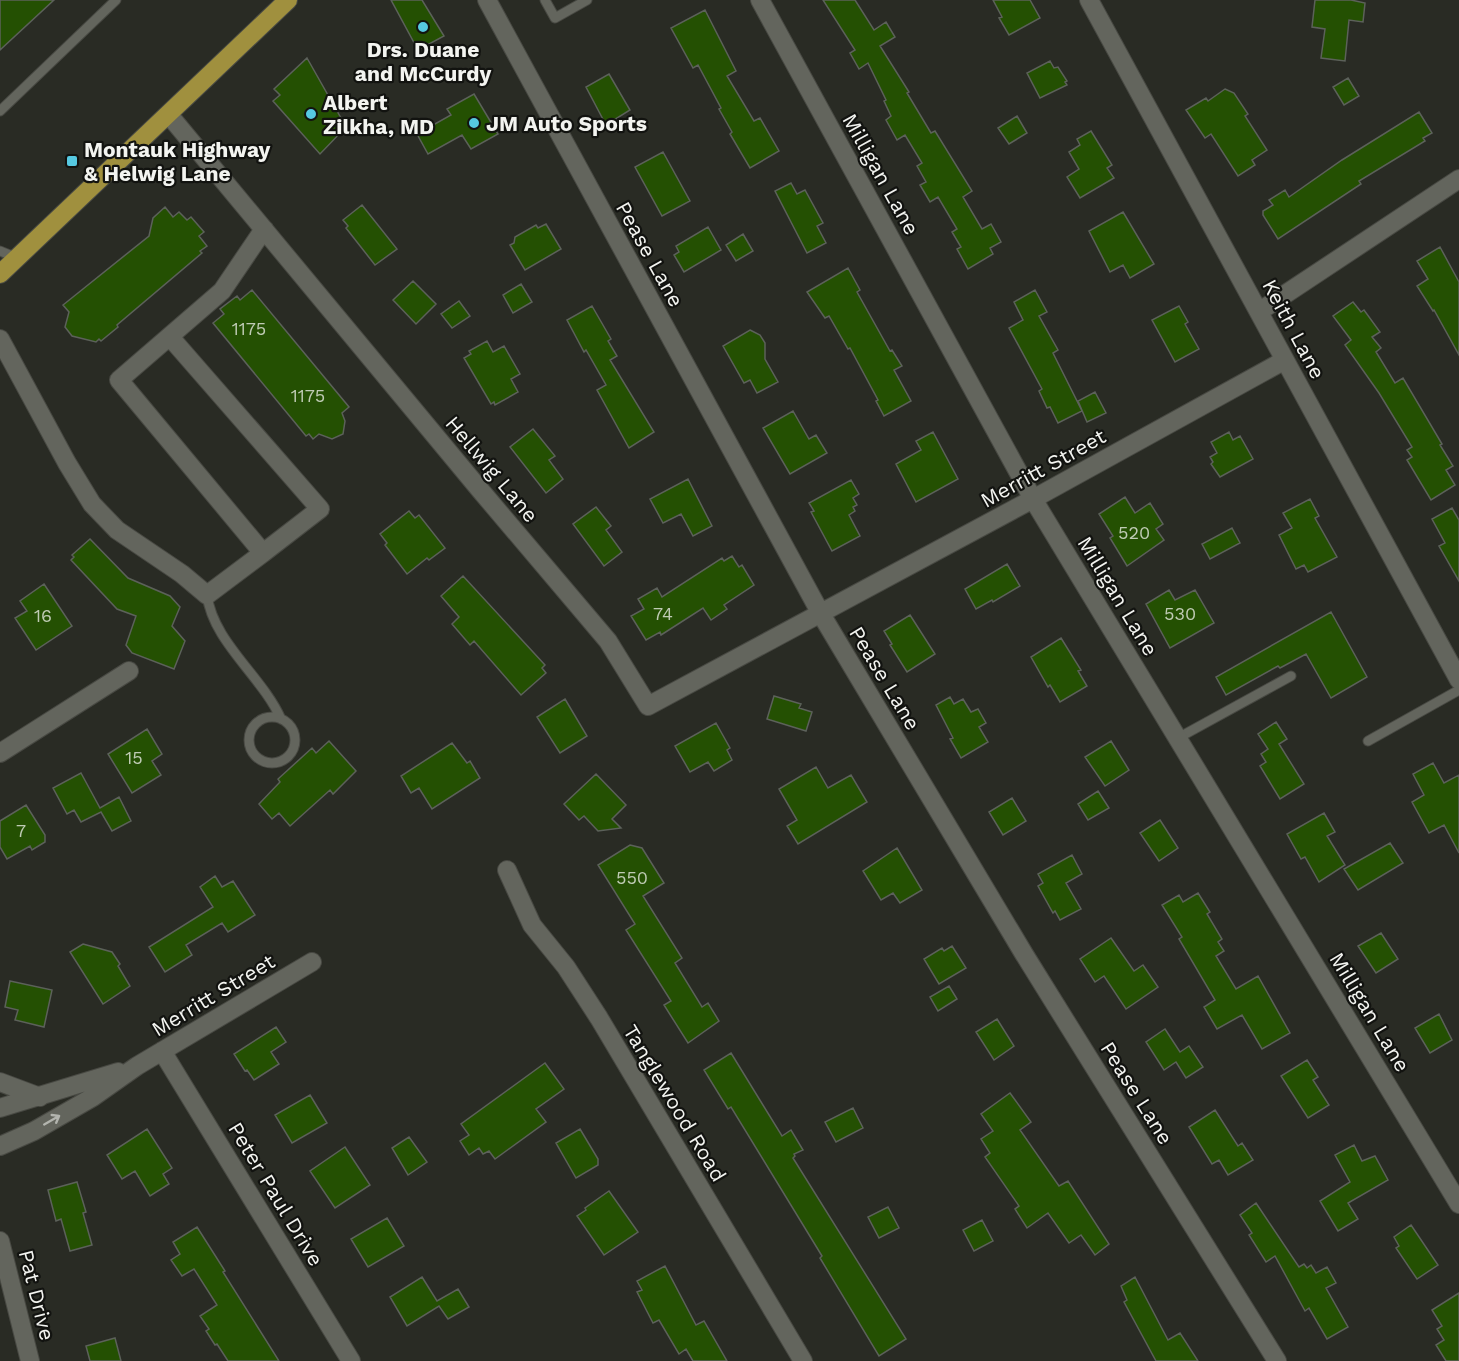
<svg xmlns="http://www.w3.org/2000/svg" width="1459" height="1361" font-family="'Work Sans',sans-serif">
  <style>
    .building { fill: #245002; stroke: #5c615a; stroke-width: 1.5 }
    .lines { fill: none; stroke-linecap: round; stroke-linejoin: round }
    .lane-casing { stroke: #484943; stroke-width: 11 }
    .street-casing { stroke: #484943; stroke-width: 20 }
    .primary-casing { stroke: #484943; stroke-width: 20 }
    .lane { stroke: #63655d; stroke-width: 9 }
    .street { stroke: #63655d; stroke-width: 18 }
    .primary { stroke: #a0903e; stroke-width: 18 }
    .oneway { stroke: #b2b4ae }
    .poi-dot { fill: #56c9e1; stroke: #121310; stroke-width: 2 }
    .labels { text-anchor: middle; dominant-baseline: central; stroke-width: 4.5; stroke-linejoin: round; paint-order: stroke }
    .number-label { font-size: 18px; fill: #bfcbb4 }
    .poi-label { font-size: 21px; font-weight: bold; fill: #f3f4f0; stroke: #121310; text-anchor: start }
    .street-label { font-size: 21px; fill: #f3f4f0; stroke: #121310 }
  </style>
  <rect width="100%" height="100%" fill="#292b24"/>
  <path class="building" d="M0,0H54L0,50Z
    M391,0H422L444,36L418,50Z
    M823,0H855L874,30L886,22L895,37L880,46L909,92L907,93L931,133L935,131L972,191L963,197L982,229L991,224L1001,242L990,248L993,254L968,269L957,249L961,247L952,232L957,229L938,197L930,202L920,185L926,182L917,166L922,163L905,135L897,140L886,120L891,116L884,101L886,100L868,63L859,69L850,53L855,50Z
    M993,0H1030L1040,18L1009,35L999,18L1002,17Z
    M1315,0H1351L1365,3L1363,22L1349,20L1345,61L1321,58L1325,29L1312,27Z
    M705,10L736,71L727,76L754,121L760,118L779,151L750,168L730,134L732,132L719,109L721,108L698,65L693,68L671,28Z
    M307,58L346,127L320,154L273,101L280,95L274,89Z
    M1050,61L1054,68L1058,67L1067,81L1065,82L1067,85L1040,98L1027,73Z
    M609,74L630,110L606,125L586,87Z
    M1348,78L1359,96L1344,105L1333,87Z
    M1225,89L1234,93L1248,114L1245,116L1267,150L1252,160L1255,165L1238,176L1211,134L1205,138L1186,110L1206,98L1208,101Z
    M474,94L498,134L471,149L462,135L428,154L417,134L451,115L447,109Z
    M1419,112L1432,133L1423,138L1425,141L1359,181L1361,184L1278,239L1263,215V211L1273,205L1269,200L1285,190L1289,197L1342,160Z
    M1017,116L1027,133L1009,144L998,128Z
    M1091,131L1112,165L1107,168L1114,178L1080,198L1067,177L1079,169L1069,152L1080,145L1077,139Z
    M663,152L690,201L662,216L635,167Z
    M791,183L797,194L805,190L823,223L817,226L826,243L807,253L775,191Z
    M362,205L397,249L375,265L346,228L348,226L343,220Z
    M165,207L173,217L179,212L187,220L191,217L204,232L199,236L207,246L200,251L202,253L117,325L118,327L101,341L99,339L96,342L72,336L65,327L69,312L63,305L149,236L153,218Z
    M1123,212L1154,264L1130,278L1123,265L1110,272L1089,231Z
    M546,224L561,249L525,270L510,245L514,243L515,237L536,225L538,228Z
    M708,227L721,250L684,272L674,255L679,252L676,246Z
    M743,234L753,251L736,261L726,245Z
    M1440,247L1459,282V355L1434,310L1433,311L1417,286L1428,279L1417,261Z
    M848,268L860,290L857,292L890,351L892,350L902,366L894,370L911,401L884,416L876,401L878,400L850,348L848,349L829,316L825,318L807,292Z
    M413,281L436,304L416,324L393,300Z
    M521,284L532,302L513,313L503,295Z
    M252,290L349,407L342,413L345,421L343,434L332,439L319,434L313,439L309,434L306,436L213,323L224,314L220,309L237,296L240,300Z
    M1035,290L1047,312L1039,316L1058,350L1053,353L1082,411L1058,423L1050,407L1047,408L1039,391L1042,389L1009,328L1023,320L1014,302Z
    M459,301L470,316L452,328L441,314Z
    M1353,302L1361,312L1364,310L1380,332L1372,337L1381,348L1376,352L1395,383L1403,378L1442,444L1440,445L1453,466L1446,470L1455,485L1431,500L1407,460L1412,457L1407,450L1412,447L1379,393L1345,345L1351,340L1333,316Z
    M592,306L611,339L608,341L617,356L610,360L654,432L629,448L597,390L606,385L586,350L584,352L567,320Z
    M1179,306L1188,322L1185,324L1199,349L1175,362L1152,320Z
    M750,330L760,335L765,343V359L778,382L757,393L750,380L744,383L723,346Z
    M487,341L493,352L504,346L520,374L511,379L518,392L495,405L494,402L491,404L464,358L471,354L469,351Z
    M1095,392L1106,413L1087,422L1078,401Z
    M793,411L809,439L816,435L827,453L790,474L763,428Z
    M533,429L555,456L549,460L563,479L546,493L510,447Z
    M933,432L958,479L916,502L896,464L921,450L916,441Z
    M1229,432L1233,440L1240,436L1253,459L1220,477L1211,464L1213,462L1210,457L1217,453L1211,442Z
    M688,479L712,526L693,536L681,514L663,523L650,499Z
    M851,480L859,494L853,498L857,505L853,507L855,511L849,515L860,536L832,551L811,512L814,511L809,503Z
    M1125,497L1135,513L1150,503L1163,524L1156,529L1164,540L1127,566L1110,538L1113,536L1099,514Z
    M1310,499L1319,516L1315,518L1337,557L1308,572L1304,565L1296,569L1279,535L1292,528L1283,513Z
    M596,507L611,526L606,530L622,552L604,566L573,524Z
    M1452,508L1459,520V581L1439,546L1445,543L1432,519Z
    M409,511L415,518L419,515L445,548L429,560L427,558L407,574L385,545L387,543L380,534Z
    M1232,528L1240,543L1210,559L1202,544Z
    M90,539L128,578L170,596L180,607L172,626L185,641L174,669L132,653L126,645L136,616L117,609L71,560L74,557L72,555Z
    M732,556L739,567L742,565L754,585L724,605L727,609L711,620L703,608L661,635L660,632L646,640L631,616L644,609L638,599L657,588L662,597L722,558L724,561Z
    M1007,564L1020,586L993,602L992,600L976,609L965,589Z
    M463,576L545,665L542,668L546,673L521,695L474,641L470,645L452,624L459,617L441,596Z
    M44,584L72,626L36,650L15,618L27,611L20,601Z
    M1169,590L1175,600L1195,590L1214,623L1170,648L1146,604Z
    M1331,612L1367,677L1331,698L1306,654L1280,668L1278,666L1226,695L1216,677Z
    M910,615L935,654L907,672L890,645L892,644L884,631Z
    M1061,638L1081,670L1078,671L1087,686L1060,702L1050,685L1048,687L1031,657Z
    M774,696L801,704L799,708L812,712L806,731L767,719Z
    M950,697L954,704L963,699L971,712L978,709L986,723L979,727L988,742L961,758L950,739L953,738L936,705Z
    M565,699L587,736L560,753L537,717Z
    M1276,722L1287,739L1279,744L1304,784L1280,799L1260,766L1266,762L1261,754L1268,749L1258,734Z
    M716,723L730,748L727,750L732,760L714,771L708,762L690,772L675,746Z
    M147,729L162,754L152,761L161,775L132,793L108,754Z
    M329,741L356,771L333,794L330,790L290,826L279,813L272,819L259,804L280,782L278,779L312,748L316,753Z
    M1111,741L1129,770L1105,786L1085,757Z
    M452,743L467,763L470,761L480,778L432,809L419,788L411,793L401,776Z
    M1433,763L1444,783L1459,775V853L1444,825L1429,833L1412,802L1424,795L1413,774Z
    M816,767L828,788L851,775L867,802L798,844L787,826L797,820L779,789Z
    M81,773L100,808L119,797L131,821L112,831L101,812L81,822L74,810L67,814L53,788Z
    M596,774L626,805L612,819L621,828L598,831L584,816L579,820L564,804Z
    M1098,791L1109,808L1088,820L1078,804Z
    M1012,798L1026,821L1003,835L989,812Z
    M26,805L45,835V842L32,850L30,846L7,859L0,847V821Z
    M1324,813L1335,832L1327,836L1345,865L1319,882L1305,857L1301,859L1287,834Z
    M1160,820L1178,848L1159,861L1140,833Z
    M1390,843L1403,863L1358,890L1344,869Z
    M630,845L642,848L664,883L643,896L682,958L675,963L702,1007L708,1003L719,1021L688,1043L664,1005L671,1001L626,930L635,924L598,865Z
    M897,848L922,890L900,903L893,893L881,900L863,871Z
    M1072,855L1082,874L1066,883L1081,909L1060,920L1055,911L1053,913L1038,886L1043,883L1038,874Z
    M215,876L222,887L233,881L255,915L228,932L222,923L186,945L192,955L165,972L149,947L213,907L200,887Z
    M1198,893L1210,912L1207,914L1222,939L1218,942L1224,951L1216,956L1236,989L1258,976L1290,1033L1262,1049L1242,1015L1217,1029L1204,1007L1215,1000L1179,939L1182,937L1162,905L1179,895L1183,902Z
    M1381,933L1398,959L1376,973L1358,946Z
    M1111,938L1134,971L1143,965L1158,987L1126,1009L1104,976L1095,982L1080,959Z
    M83,944L112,952L120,964L118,966L130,986L103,1004L70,952Z
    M952,946L966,968L939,984L924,959L942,948L944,951Z
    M10,981L52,990L44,1027L15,1020L18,1010L5,1007Z
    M949,986L957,999L938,1011L930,997Z
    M1439,1014L1452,1040L1430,1053L1415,1028Z
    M997,1019L1014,1046L994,1060L976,1032Z
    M276,1027L286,1042L271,1052L279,1064L254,1080L247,1070L245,1071L234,1054Z
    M1165,1029L1180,1052L1189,1046L1203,1067L1186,1078L1176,1062L1164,1070L1146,1042Z
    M731,1053L782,1136L791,1130L803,1150L794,1154L795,1156L793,1158L906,1339L879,1356L820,1258L822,1256L731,1107L728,1109L704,1070Z
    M1307,1060L1318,1077L1313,1080L1329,1105L1308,1118L1281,1076Z
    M545,1063L564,1089L536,1109L546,1122L495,1159L489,1151L483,1154L479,1148L469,1155L460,1141L469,1135L461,1124Z
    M1010,1093L1031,1122L1020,1130L1059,1186L1068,1181L1109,1244L1095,1255L1081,1235L1069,1243L1048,1213L1027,1228L1015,1209L1019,1206L985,1157L990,1153L981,1139L993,1131L981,1114Z
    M310,1095L327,1123L292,1143L275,1115Z
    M853,1108L863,1128L836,1142L825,1122Z
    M1215,1110L1238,1146L1242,1143L1253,1160L1228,1175L1219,1160L1212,1164L1189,1127Z
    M147,1129L172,1168L163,1174L169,1184L150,1196L135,1171L122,1179L107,1155Z
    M580,1129L598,1159V1165L576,1178L556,1143Z
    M409,1137L427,1162L408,1175L392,1148Z
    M1354,1145L1362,1161L1375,1156L1388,1180L1348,1203L1358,1219L1338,1231L1320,1201L1350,1182L1335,1155Z
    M345,1147L370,1185L335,1208L310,1171Z
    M77,1182L86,1212L83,1213L92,1245L70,1251L61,1219L56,1221L48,1190Z
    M609,1191L638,1232L604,1255L577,1216L586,1210L585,1208Z
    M1256,1203L1299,1267L1304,1264L1307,1268L1311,1265L1316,1273L1327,1267L1336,1283L1326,1288L1348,1327L1327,1339L1309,1308L1305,1311L1275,1256L1266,1262L1249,1235L1252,1233L1240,1215Z
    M888,1207L899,1228L879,1238L868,1217Z
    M387,1218L404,1246L368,1267L351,1239Z
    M982,1220L993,1241L974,1251L963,1230Z
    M1411,1225L1438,1265L1417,1279L1396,1248L1399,1246L1394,1237Z
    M197,1227L225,1271L223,1272L279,1361H228L217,1344L215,1345L206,1331L209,1329L200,1316L217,1305L194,1269L182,1276L171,1260L180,1254L173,1242Z
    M665,1266L696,1325L704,1321L727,1361H693L686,1349L679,1354L659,1320L653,1323L637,1292L642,1290L637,1281Z
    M422,1277L437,1301L458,1289L469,1307L448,1319L439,1306L407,1326L390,1297Z
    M1135,1277L1168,1340L1180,1333L1198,1361H1156L1124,1302L1127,1300L1121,1286Z
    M1459,1293V1361H1446L1436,1345L1444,1340L1437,1329L1442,1326L1432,1310Z
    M115,1338L121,1361H90L86,1346Z"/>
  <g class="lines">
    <defs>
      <path id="lane" d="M545,0L555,18L587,0
        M0,111L116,0
        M0,251L17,258
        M207,595C213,642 262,676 281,719
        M249 740a23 23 0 1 1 46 0a23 23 0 1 1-46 0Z
        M1178,738L1291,676
        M1368,741L1459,690"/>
      <path id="street" d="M487,0L821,614L1024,954L1277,1361
        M760,0L1033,499L1459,1204
        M1089,0L1459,680
        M169,115L481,491L608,641L648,706L1033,499L1285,360
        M1260,311L1459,179
        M170,337L320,509L263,553L119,380L222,291L264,229
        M0,339L67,463L92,504L117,530L182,574L207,595L263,553
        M0,753L129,671
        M507,870L532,925L566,967L599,1018L803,1361
        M162,1051L351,1361
        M0,1082L40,1097
        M0,1108L118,1072
        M0,1146L34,1131L93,1097L137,1066L312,962
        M0,1241L30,1361"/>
      <path id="primary" d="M0,274L288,0"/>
    </defs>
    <use href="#lane" class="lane-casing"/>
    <use href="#street" class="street-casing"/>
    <use href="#primary" class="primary-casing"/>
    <use href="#lane" class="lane"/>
    <use href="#street" class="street"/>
    <use href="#primary" class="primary"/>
  </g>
  <defs><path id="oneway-shaft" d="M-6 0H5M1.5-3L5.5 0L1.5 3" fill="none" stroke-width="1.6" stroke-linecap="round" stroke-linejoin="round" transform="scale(1.5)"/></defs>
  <use class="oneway" href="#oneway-shaft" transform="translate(52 1120) rotate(-30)"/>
  <g class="poi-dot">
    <circle cx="423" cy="27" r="6"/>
    <circle cx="311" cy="114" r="6"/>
    <circle cx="474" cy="123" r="6"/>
    <rect x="66" y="155" width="12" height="12" rx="3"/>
  </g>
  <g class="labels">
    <g class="number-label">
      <text x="249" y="328">1175</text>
      <text x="308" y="395">1175</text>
      <text x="1134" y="532">520</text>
      <text x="663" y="613">74</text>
      <text x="1180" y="613">530</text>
      <text x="43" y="615">16</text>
      <text x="134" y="757">15</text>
      <text x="21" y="830">7</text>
      <text x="632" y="877">550</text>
    </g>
    <g class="poi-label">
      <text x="423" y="49" text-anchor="middle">Drs. Duane<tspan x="423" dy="24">and McCurdy</tspan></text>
      <text x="323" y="102">Albert<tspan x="323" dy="24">Zilkha, MD</tspan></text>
      <text x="486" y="123">JM Auto Sports</text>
      <text x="84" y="149">Montauk Highway<tspan x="84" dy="24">&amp; Helwig Lane</tspan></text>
    </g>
    <g class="street-label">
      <text transform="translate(881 174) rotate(61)">Milligan Lane</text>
      <text transform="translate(650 254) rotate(61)">Pease Lane</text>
      <text transform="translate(1294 329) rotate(62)">Keith Lane</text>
      <text transform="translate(1043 468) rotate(-29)">Merritt Street</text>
      <text transform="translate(492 469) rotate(50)">Hellwig Lane</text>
      <text transform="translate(1118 596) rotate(59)">Milligan Lane</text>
      <text transform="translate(885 678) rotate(59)">Pease Lane</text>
      <text transform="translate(213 995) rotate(-31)">Merritt Street</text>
      <text transform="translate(1370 1012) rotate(59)">Milligan Lane</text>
      <text transform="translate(1137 1093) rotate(58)">Pease Lane</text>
      <text transform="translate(675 1103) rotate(59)">Tanglewood Road</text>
      <text transform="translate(276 1194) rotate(59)">Peter Paul Drive</text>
      <text transform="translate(37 1295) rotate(76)">Pat Drive</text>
    </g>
  </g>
</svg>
